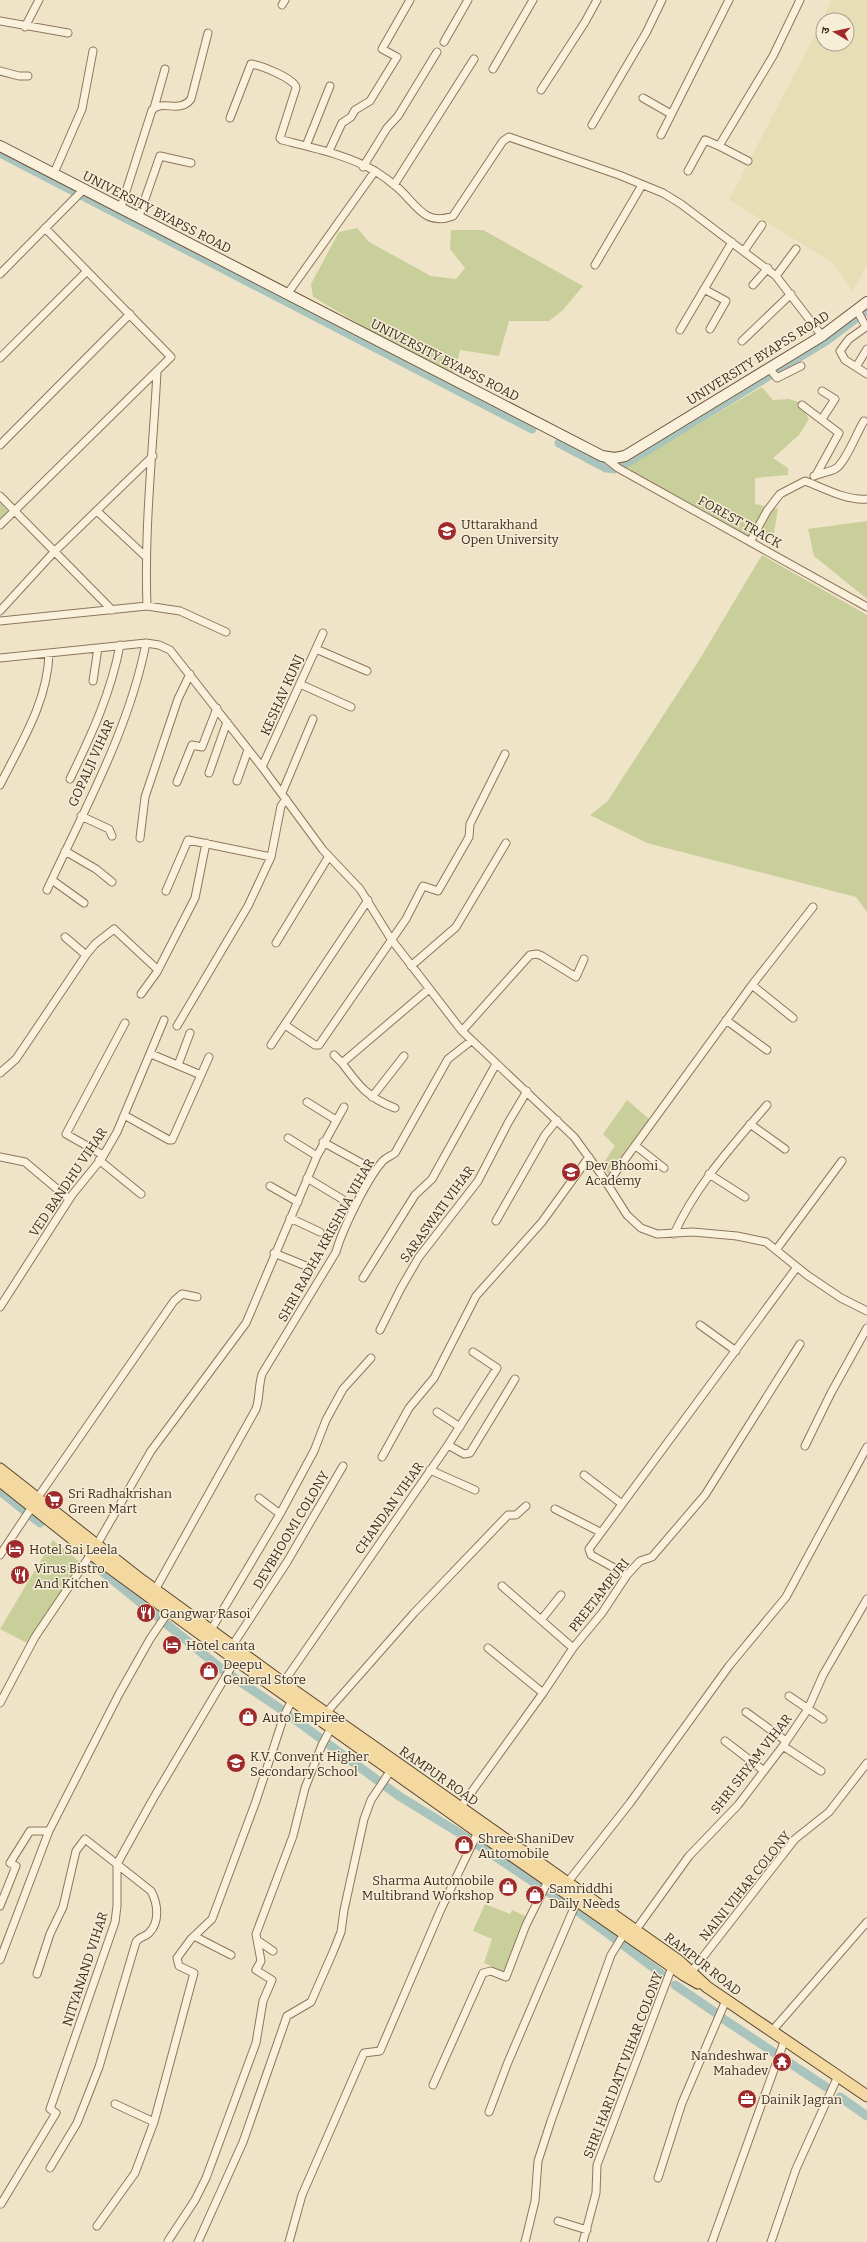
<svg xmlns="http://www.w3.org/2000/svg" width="867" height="2242" font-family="Bitter,'Noto Sans Devanagari',serif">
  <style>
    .farmland { fill: #e6deb5; fill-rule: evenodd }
    .green { fill: #c9cf9b }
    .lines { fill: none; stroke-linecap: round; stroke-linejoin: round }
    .canal { stroke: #a9c4bc; stroke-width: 9 }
    .street-casing { stroke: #8d765c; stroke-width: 9 }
    .secondary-casing { stroke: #6f573f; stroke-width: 12 }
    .primary-casing { stroke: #5b4430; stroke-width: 13 }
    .street { stroke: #faf1dc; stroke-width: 7 }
    .secondary { stroke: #faf1dc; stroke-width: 10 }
    .primary { stroke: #f3d9a0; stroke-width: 11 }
    .labels { text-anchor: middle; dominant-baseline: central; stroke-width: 3; stroke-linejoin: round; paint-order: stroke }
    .street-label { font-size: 13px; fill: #3d2e20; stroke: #f7eed8 }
    .poi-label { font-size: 13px; fill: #3d2e20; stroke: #f7eed8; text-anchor: start }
  </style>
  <rect width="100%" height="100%" fill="#f0e4c8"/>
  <path class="farmland" d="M831,0H867V264L853,291L832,262L729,200L825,15ZM823,20H847V44H823Z"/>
  <path class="green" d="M357,228L369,242L431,276L456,279L465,268L450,249L451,230H483L583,286L563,310L549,321H509L499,356L460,350L455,372L443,373L313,297L311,284L339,232Z
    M762,387L773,400L789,399L798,402L809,419L799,435L773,458L788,468V475L755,478V504L778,509L774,533L743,538L660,492L626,466Z
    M0,503L9,512L0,521Z
    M867,521V599L814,556L808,529Z
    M762,555L867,615V912L856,897L647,843L590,815L607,802L698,662Z
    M627,1100L649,1119L608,1174L602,1165L615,1146L603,1134Z
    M53,1540L81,1563L27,1643L0,1629Z
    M485,1904L510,1914L512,1910L527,1917L505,1972L484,1963L492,1939L473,1931Z"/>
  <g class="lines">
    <path class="canal" d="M0,153L532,429
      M559,443L606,468L614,469
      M623,465L826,341L867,310
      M0,1491L40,1523
      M92,1563L224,1671L278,1707L399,1796L469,1839L571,1907
      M576,1910L615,1939
      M623,1945L667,1978
      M675,1985L716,2013
      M722,2018L826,2087
      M840,2097L867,2116"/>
    <defs>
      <path id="street" d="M282,5L285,0
        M0,21L68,33
        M25,27L39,0
        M444,42L468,0
        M493,69L533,0
        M0,71L19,76H28
        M541,90L585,22L597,0
        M643,98L671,114
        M154,108L165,69
        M230,118L251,64C260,65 296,79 296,88L280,138L282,140C314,148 347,155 375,171C383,176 391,182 398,188C416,204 425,227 453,216L503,141L509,137L619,175L663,193L681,204L776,276L822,336
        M592,125L646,33L662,0
        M661,135L729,0
        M306,146L330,86
        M719,146L748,161
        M329,151L342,123L351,117L355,110L370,101L397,57L382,49L410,0
        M363,167L387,128L398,116L437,52
        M688,171L705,140L719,146L773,56L800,0
        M54,173L82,109L93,51
        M394,185L474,59
        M121,207L152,110C163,99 180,114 191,99L208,33
        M139,216L160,156L191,163
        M744,251L762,225
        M595,265L642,185
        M0,274L84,189
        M776,276L796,249
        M753,285L768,268
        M704,289L726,301L710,329
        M288,293L375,171
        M857,310L866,327L849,339L840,351L845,360L867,374
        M680,330L732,242
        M742,341L791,294
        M0,358L87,271
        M856,367L867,349
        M769,368L777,378L801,366
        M822,391L835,399L822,419
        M802,405L839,433L816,475
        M0,445L130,314
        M604,457L618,468L867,607
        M814,476C821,473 829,472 835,469C845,464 857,432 864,421
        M0,496L112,610
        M97,511L145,556
        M0,525L171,357L45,228
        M750,542L767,511L780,494L805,481C824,488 846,501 867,499
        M147,606C144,528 153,450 157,372
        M0,611L54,552L153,456
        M0,621L147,606L180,611L226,632
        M316,649L367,671
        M0,658L146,643L159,645L170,650L262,767L323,850L360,889L391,939L462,1031L574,1137L601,1174L627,1215L641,1228L657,1234L693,1232L737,1236L766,1242L807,1275L841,1298L867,1311
        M93,681L98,648
        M300,684L351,707
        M262,767L323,633
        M209,773L227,722
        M70,779C91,736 111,693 120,645
        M237,781L248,750
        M177,782L192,745L202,747L217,708
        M0,785C21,743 48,701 49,653
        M282,793L313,719
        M81,816L109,829L112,836
        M140,838L145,797L178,699L190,674
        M65,851L96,869L112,882
        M52,880L84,903
        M47,890C84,810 129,730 146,643
        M166,891L188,840L271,857
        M65,937L86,955
        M276,943L329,856
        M411,966L456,927L506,843
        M752,985L793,1018
        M141,994L157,972L195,898L206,843
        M726,1020L767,1050
        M285,1025L315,1045H319L406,919L423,886L438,891L469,837L470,824L505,754
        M177,1026L248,906L271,857L281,806L286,799
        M462,1031L530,955L537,954L542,956L576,977L584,959
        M271,1045L368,900
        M151,1054L201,1075
        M334,1055L342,1063
        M178,1065L190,1033
        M0,1073L16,1059L86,955L95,944L114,929L158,970
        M372,1097L404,1056
        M307,1102L336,1120
        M395,1108C368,1098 359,1086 342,1063L429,989
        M124,1115L169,1140H172L209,1057
        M750,1124L785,1149
        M288,1138L317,1156
        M323,1142L363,1164
        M636,1146L664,1168
        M103,1155L66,1134L125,1023
        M0,1157L25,1162L69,1199
        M99,1160L141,1194
        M709,1174L745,1197
        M307,1178L342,1199
        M607,1184L752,985L813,907
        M270,1186L298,1202
        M290,1218L320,1232
        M496,1221L545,1135L557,1120
        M674,1234C696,1185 733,1145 767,1105
        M776,1250L842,1161
        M274,1253L306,1266
        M363,1278L415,1195L432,1179L496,1064
        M0,1307L72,1195L102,1158L117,1132L164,1020
        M700,1325L736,1351
        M380,1330L401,1288L419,1257L478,1181L508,1123L527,1091
        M437,1412L460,1427
        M448,1445L464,1454L470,1453L515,1379
        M805,1446L831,1393L867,1328
        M382,1457L409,1408L434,1378L476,1296L542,1222L589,1157
        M430,1470L475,1490
        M584,1475L622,1504
        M259,1498L280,1514
        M36,1500L174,1301L182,1294L197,1297
        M555,1509L600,1532
        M96,1546L151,1451L246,1323L317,1156L344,1107
        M0,1555L32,1507
        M627,1575L591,1555L589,1549L797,1267
        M502,1586L573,1648
        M155,1590L256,1409C260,1397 258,1388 262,1374L336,1252C342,1230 367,1179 382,1162C385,1158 391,1156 395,1153L448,1059L471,1041
        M541,1620L561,1595
        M211,1630L280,1514L314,1451L326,1420L343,1389L371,1358
        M232,1646L287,1562L343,1466
        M488,1648L543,1693
        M283,1683L448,1445L497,1368L473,1352
        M789,1696L823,1719
        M0,1703L35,1637L91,1554
        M746,1712L786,1741
        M326,1713L414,1613L508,1515H516L526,1506
        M725,1741L764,1771
        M783,1746L821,1771
        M460,1808L543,1693L573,1648L602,1613L627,1575L640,1561L652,1557L705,1495L800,1344
        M567,1883L630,1803L729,1666L786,1597L867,1447
        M0,1906L16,1866L10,1863L30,1831H49
        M635,1931L689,1856L738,1805L783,1746L808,1709L823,1675L867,1599
        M194,1936L231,1955
        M257,1940L273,1951
        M0,1960L49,1831L119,1694L150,1639L169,1611
        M692,1971L795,1839L829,1812L867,1763
        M37,1974L50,1934L63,1907L76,1851L85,1839L151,1891C158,1904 160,1922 149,1933C145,1937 139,1937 136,1942L99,2067L77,2123L50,2168
        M772,2031L867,1922
        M433,2085L483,1973L491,1971L506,1977L526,1925L548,1881
        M115,2104L154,2122
        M489,2112L508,2062L577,1901
        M658,2178L682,2103L726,2000
        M1,2204L56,2113L50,2109L115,1922L117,1906V1864L153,1799L236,1659
        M558,2221L587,2230
        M97,2226L135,2173L154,2122L194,1973L179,1966L177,1958L191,1939L212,1919L256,1801L284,1716L292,1700
        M168,2241L195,2200L206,2178L256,2043L263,2001L272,1980L256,1970L261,1961L256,1934L293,1836L305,1788L322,1745L331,1728
        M198,2242L243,2142L287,2016L311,2002L333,1952L341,1932L344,1910L364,1819L371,1800L391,1770
        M289,2242L302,2195L364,2053L380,2051L441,1909L478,1832
        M525,2242L535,2201L538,2161L551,2121L611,1955L624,1934
        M583,2242L596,2193L597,2165L672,1967
        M712,2242L785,2039
        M771,2242L796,2169L838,2076"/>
      <path id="secondary" d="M0,146L602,456L615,458L625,456L822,336L867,302"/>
      <path id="primary" d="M0,1469L140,1579L283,1683L679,1961L707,1987L867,2096
        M0,1481L98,1559L239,1662L478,1832L684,1975L698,1983"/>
    </defs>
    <use href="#street" class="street-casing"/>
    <use href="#secondary" class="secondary-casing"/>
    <use href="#primary" class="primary-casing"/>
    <use href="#street" class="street"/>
    <use href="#secondary" class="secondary"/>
    <use href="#primary" class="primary"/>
  </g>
  <defs>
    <symbol id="university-disc" viewBox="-11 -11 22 22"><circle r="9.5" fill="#9e2a2b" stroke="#f7eed8"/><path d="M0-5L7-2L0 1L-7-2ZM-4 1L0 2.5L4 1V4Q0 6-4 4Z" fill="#fff"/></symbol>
    <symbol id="school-disc" viewBox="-11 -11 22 22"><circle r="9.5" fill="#9e2a2b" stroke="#f7eed8"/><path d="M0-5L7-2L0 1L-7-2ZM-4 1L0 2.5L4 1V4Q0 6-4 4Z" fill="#fff"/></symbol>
    <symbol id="supermarket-disc" viewBox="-11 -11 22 22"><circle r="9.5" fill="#9e2a2b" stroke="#f7eed8"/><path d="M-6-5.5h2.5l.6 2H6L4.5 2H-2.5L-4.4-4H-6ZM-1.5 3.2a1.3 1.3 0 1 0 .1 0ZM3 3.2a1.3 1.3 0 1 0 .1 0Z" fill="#fff"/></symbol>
    <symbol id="hotel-disc" viewBox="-11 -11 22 22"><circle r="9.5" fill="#9e2a2b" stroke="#f7eed8"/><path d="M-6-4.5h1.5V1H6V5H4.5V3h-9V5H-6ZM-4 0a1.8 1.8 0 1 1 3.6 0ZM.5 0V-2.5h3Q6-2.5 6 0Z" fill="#fff"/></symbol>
    <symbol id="restaurant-disc" viewBox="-11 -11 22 22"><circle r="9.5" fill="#9e2a2b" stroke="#f7eed8"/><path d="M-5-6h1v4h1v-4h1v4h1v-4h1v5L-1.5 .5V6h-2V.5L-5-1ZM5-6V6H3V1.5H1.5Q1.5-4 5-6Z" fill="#fff"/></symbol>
    <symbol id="shop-disc" viewBox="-11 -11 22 22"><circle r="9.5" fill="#9e2a2b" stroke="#f7eed8"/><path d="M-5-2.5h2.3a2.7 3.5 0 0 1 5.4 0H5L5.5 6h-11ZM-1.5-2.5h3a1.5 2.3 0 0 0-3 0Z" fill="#fff"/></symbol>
    <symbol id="temple-disc" viewBox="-11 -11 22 22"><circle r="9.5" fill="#9e2a2b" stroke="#f7eed8"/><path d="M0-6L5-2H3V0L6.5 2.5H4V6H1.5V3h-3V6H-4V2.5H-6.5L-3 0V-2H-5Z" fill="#fff"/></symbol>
    <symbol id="office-disc" viewBox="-11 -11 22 22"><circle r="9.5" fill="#9e2a2b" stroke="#f7eed8"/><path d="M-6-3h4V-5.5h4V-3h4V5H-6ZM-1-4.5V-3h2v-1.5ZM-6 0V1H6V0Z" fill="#fff"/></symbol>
  </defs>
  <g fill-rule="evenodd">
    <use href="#university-disc" x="436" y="520" width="22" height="22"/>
    <use href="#school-disc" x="560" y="1161" width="22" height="22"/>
    <use href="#supermarket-disc" x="43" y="1489" width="22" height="22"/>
    <use href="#hotel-disc" x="4" y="1538" width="22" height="22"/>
    <use href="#restaurant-disc" x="9" y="1564" width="22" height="22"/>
    <use href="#restaurant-disc" x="135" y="1602" width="22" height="22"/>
    <use href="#hotel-disc" x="161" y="1634" width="22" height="22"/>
    <use href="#shop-disc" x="198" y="1660" width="22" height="22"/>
    <use href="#shop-disc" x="237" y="1706" width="22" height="22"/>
    <use href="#school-disc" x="225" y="1752" width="22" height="22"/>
    <use href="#shop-disc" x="453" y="1834" width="22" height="22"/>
    <use href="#shop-disc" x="497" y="1876" width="22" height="22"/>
    <use href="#shop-disc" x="524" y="1884" width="22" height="22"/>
    <use href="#temple-disc" x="771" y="2051" width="22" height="22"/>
    <use href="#office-disc" x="736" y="2088" width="22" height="22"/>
  </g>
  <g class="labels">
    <g class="street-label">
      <text transform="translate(157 212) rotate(27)">UNIVERSITY BYAPSS ROAD</text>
      <text transform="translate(758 358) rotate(-32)">UNIVERSITY BYAPSS ROAD</text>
      <text transform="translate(445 360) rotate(27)">UNIVERSITY BYAPSS ROAD</text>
      <text transform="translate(740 522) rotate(29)">FOREST TRACK</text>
      <text transform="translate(282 695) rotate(-66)">KESHAV KUNJ</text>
      <text transform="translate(91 763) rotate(-66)">GOPALJI VIHAR</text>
      <text transform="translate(68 1182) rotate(-56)">VED BANDHU VIHAR</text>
      <text transform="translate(437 1214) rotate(-54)">SARASWATI VIHAR</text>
      <text transform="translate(326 1240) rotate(-61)">SHRI RADHA KRISHNA VIHAR</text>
      <text transform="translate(389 1508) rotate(-55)">CHANDAN VIHAR</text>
      <text transform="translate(291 1530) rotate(-59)">DEVBHOOMI COLONY</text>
      <text transform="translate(599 1595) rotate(-52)">PREETAMPURI</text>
      <text transform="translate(751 1764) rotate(-52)">SHRI SHYAM VIHAR</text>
      <text transform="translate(439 1776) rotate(35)">RAMPUR ROAD</text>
      <text transform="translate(745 1886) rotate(-51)">NAINI VIHAR COLONY</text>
      <text transform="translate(703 1964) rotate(38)">RAMPUR ROAD</text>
      <text transform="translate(85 1969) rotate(-72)">NITYANAND VIHAR</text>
      <text transform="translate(623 2065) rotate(-69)">SHRI HARI DATT VIHAR COLONY</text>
    </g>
    <g class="poi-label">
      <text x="461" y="524">Uttarakhand<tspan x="461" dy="15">Open University</tspan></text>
      <text x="585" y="1165">Dev Bhoomi<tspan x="585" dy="15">Academy</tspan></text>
      <text x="68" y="1493">Sri Radhakrishan<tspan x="68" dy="15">Green Mart</tspan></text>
      <text x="29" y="1549">Hotel Sai Leela</text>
      <text x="34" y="1568">Virus Bistro<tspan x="34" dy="15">And Kitchen</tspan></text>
      <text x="160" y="1613">Gangwar Rasoi</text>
      <text x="186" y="1645">Hotel canta</text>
      <text x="223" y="1664">Deepu<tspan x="223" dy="15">General Store</tspan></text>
      <text x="262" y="1717">Auto Empiree</text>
      <text x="250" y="1756">K.V. Convent Higher<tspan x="250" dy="15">Secondary School</tspan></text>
      <text x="478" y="1838">Shree ShaniDev<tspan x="478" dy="15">Automobile</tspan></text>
      <text x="494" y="1880" text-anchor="end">Sharma Automobile<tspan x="494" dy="15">Multibrand Workshop</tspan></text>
      <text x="549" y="1888">Samriddhi<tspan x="549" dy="15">Daily Needs</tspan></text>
      <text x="768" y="2055" text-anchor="end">Nandeshwar<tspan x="768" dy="15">Mahadev</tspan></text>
      <text x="761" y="2099">Dainik Jagran</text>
    </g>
  </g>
  <g transform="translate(835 32) rotate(279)"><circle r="19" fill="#f7eed8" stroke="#ada18e"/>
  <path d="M0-3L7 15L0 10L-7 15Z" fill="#9e2a2b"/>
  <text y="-6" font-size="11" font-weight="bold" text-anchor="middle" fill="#3d2e20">उ</text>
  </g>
</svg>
